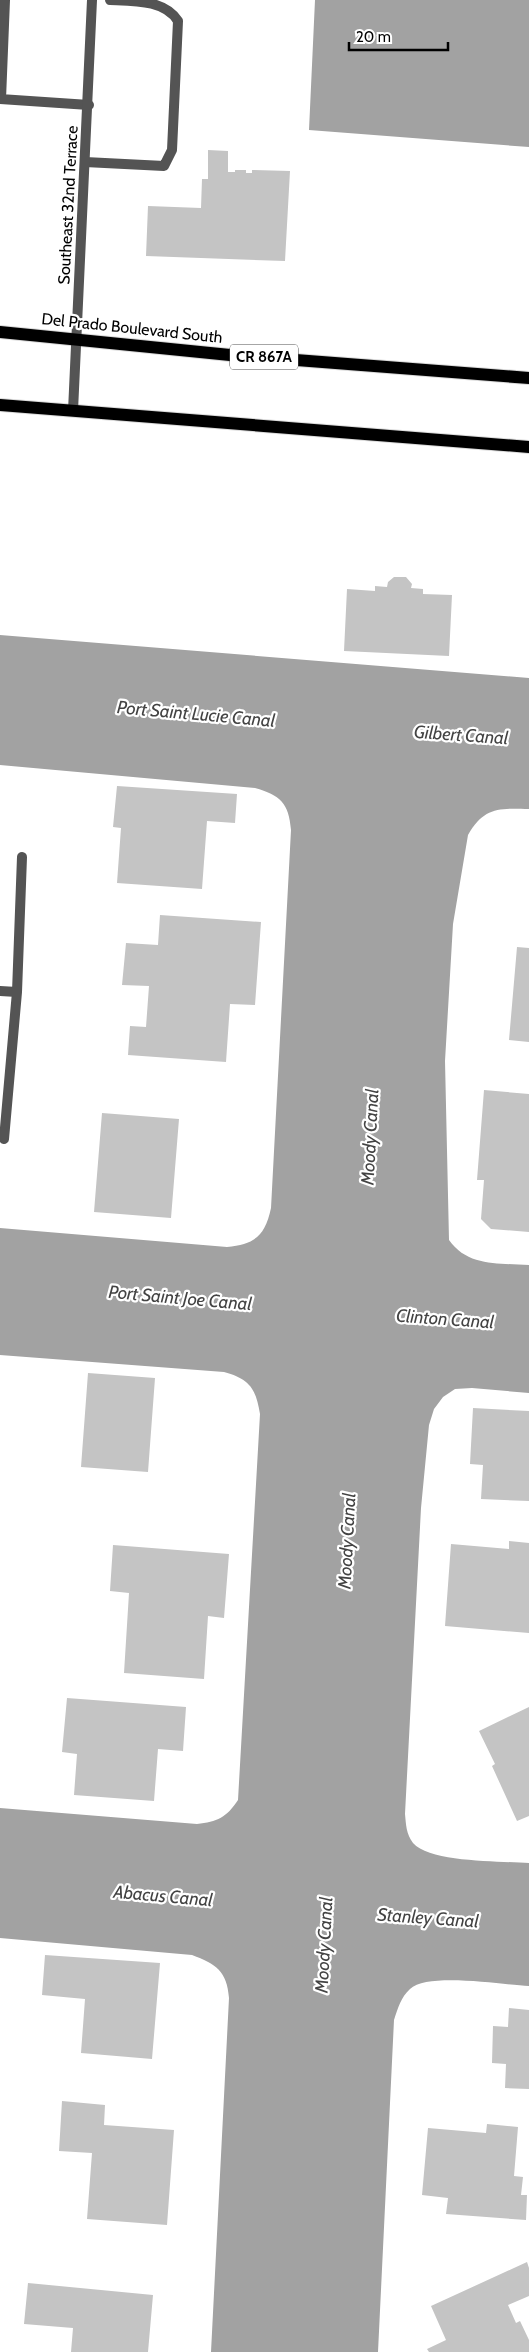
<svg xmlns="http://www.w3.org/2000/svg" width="529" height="2352" font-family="Cabin,sans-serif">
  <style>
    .water { fill: #a2a2a2 }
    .building { fill: #c4c4c4 }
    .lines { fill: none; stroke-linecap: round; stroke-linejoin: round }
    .primary-casing { stroke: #dbdbdb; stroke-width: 14 }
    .service { stroke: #545454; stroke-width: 10 }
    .minor { stroke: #545454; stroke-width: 10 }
    .primary { stroke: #000; stroke-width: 12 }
    .labels { text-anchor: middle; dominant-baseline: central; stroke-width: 4.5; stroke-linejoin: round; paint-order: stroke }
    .shield { fill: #fff; stroke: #4c4c4c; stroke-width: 1 }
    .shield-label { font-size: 15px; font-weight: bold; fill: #000 }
    .street-label { font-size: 16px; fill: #000; stroke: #fff }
    .water-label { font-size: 18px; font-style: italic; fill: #434343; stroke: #fff }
  </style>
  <rect width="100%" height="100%" fill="#fff"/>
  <path class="water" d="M315,0H529V147L309,130Z
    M0,635L529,678V809C499,808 484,807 468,835L453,924L445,1061L449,1240C468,1267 499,1263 529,1265V1393L472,1388L455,1389L443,1397L434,1409L429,1425L421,1508L405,1814C406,1824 406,1834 413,1843C431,1863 502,1861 529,1863V1986C503,1985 428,1972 410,1989C401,1997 398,2008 394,2020L378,2352H211L229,1998C227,1971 216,1964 192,1955L0,1938V1808L197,1824C217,1822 227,1817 238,1800L260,1414C256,1389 250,1379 224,1372L0,1355V1228L227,1247C255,1244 265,1236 271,1208L291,830C289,803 280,795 255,788L0,765Z"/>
  <path class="building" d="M208,150L228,151V172H235V170H246V173H252V170L290,171L285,261L146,256L148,206L201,208L202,179H208Z
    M394,577H406L412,584L411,588L423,589V594L452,595L449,656L344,651L347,589L375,591V586L387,587L388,582Z
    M117,786L237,794L235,823L207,821L202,889L117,883L121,828L113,827Z
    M160,915L261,922L255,1005L230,1004L226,1062L128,1055L130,1026L146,1027L149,986L122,985L126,943L158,945Z
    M517,947L529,948V1042L509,1040Z
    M484,1090L529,1094V1232L491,1229L481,1219L484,1180H477Z
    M102,1113L179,1119L171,1218L94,1212Z
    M88,1373L155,1378L148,1472L81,1467Z
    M473,1408L529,1411V1501L481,1499L483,1465L470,1464Z
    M509,1541L529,1543V1633L445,1626L451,1544L509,1549Z
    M113,1545L229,1554L224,1618L208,1616L204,1679L124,1673L129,1593L110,1591Z
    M67,1698L186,1707L183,1751L158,1749L154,1801L74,1795L77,1754L62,1752Z
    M529,1707V1816L517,1821L492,1766L495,1764L479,1731Z
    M45,1955L160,1963L152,2059L81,2053L85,1999L42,1995Z
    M509,2008L529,2010V2089L505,2088L506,2064L492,2063L493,2026L508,2027Z
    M62,2101L105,2105L104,2125L174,2130L167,2225L87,2219L92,2153L59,2151Z
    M487,2124L518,2127L514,2176L523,2177L521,2195H527L526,2220L446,2214L448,2198L422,2195L428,2128L486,2133Z
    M527,2262L529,2268V2296L508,2305L516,2323L520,2321L529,2340V2352H429L427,2349L446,2340L431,2306Z
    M28,2283L153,2295L148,2352H71L73,2328L24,2324Z"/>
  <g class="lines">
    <defs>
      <path id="primary" d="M0,332L230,355L529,378
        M0,405L529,447"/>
    </defs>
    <use href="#primary" class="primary-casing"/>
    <path class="service" d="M0,99L89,105
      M1,99L5,0
      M85,162L164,166L172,150L178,21C165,0 135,1 110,0"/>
    <path class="minor" d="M73,411L92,0
      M0,991L17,992L22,857
      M4,1139L17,992"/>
    <use href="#primary" class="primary"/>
  </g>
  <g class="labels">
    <rect class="shield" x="230" y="344.5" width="68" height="25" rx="4"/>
    <g class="shield-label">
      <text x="264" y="357">CR 867A</text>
    </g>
    <g class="street-label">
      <text transform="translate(68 205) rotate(-87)">Southeast 32nd Terrace</text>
      <text transform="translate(132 328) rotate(6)">Del Prado Boulevard South</text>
    </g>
    <g class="water-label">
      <text transform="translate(196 714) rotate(5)">Port Saint Lucie Canal</text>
      <text transform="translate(461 735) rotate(4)">Gilbert Canal</text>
      <text transform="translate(370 1137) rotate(-87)">Moody Canal</text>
      <text transform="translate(180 1298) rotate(5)">Port Saint Joe Canal</text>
      <text transform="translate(445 1319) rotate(4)">Clinton Canal</text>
      <text transform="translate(347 1541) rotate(-87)">Moody Canal</text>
      <text transform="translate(163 1896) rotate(5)">Abacus Canal</text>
      <text transform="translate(428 1918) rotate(4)">Stanley Canal</text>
      <text transform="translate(324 1945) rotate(-87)">Moody Canal</text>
    </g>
  </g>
  <path d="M349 42v8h99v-8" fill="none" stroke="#000000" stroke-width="2.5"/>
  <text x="356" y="42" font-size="15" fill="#000000" stroke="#ffffff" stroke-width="4" paint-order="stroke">20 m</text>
</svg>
